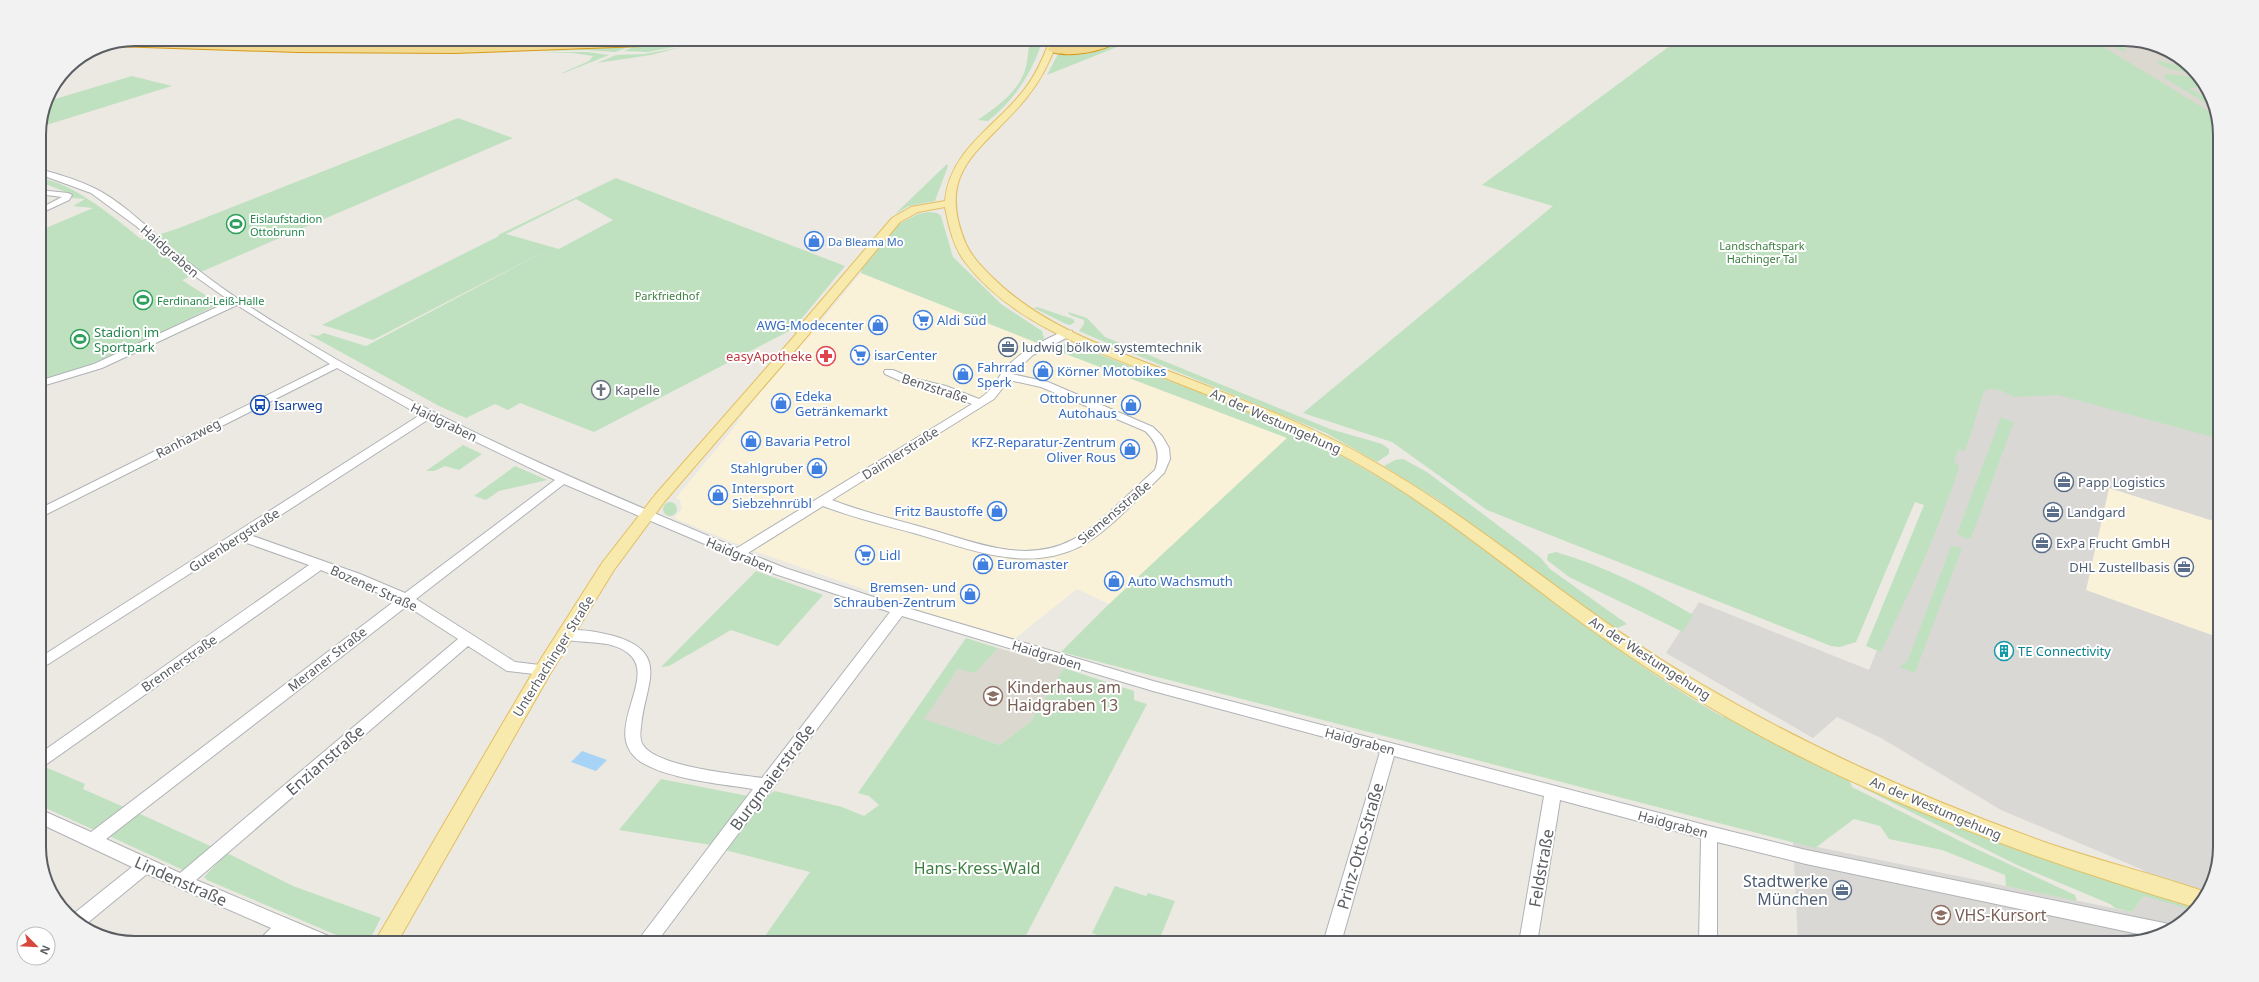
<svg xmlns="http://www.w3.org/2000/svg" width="2259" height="982" font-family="'Noto Sans',sans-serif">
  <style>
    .commercial { fill: #faf2d8 }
    .industrial { fill: #dad8d4 }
    .education { fill: #dbd8d0 }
    .green { fill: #c0e1c0; fill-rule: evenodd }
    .water { fill: #a7d4f6 }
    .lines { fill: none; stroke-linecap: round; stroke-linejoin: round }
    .minor-casing { stroke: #afb2b6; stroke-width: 2 }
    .major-casing { stroke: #e3be63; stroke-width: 2 }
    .highway-casing { stroke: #d79a16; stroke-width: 2 }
    .minor { fill: #fff; fill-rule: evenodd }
    .major { fill: #f7eaac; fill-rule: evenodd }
    .highway { fill: #f2d992; fill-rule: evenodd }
    .labels { text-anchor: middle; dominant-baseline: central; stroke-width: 4; stroke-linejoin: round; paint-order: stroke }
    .far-leisure-label { font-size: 11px; fill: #27864d; stroke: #fff; text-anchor: start }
    .far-shop-label { font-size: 11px; fill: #366cbe; stroke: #fff; text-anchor: start }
    .far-park-label { font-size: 11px; fill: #3c7e3f; stroke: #fff }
    .street-label { font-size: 13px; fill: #5a5d61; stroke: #fff }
    .shop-label { font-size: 13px; fill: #366cbe; stroke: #fff; text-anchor: start }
    .leisure-label { font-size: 13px; fill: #27864d; stroke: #fff; text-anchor: start }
    .service-label { font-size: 13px; fill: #4e5e75; stroke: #fff; text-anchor: start }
    .health-label { font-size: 13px; fill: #be3a42; stroke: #fff; text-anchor: end }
    .worship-label { font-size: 13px; fill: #5b616d; stroke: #fff; text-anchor: start }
    .transit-label { font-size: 13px; fill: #164399; stroke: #fff; text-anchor: start }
    .culture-label { font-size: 13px; fill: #0d838f; stroke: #fff; text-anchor: start }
    .near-education-label { font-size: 16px; fill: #785e54; stroke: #fff; text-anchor: start }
    .near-street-label { font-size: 16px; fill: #5a5d61; stroke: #fff }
    .near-park-label { font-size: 16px; fill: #3c7e3f; stroke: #fff }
    .near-service-label { font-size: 16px; fill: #4e5e75; stroke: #fff; text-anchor: end }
    .rim { fill: none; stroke: #5a5d61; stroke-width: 2 }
  </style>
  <rect width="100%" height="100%" fill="#ebe9e2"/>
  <path class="commercial" d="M861,273L1050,348L1287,438L1109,604L1077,589L1013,640L875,598V593L754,551L674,518L682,509L680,500L676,498L733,429L745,411Z
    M2109,488L2220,523V638L2086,591Z"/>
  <path class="industrial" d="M1989,375L2220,438V523L2109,488L2086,590L2220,638V847L2213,884L2178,927L2124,943H1798L1793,842L2132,912L2144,896L2143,870L2001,810L1881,738L1837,717L1813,738L1666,653L1699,602L1869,670Z"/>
  <path class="education" d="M2074,39H2124L2161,46L2204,81L2220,129Z
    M998,648L1064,668L1031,721L1000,745L923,719L958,669L975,672Z"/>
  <path class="green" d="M1030,39H1043C1033,71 1015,100 988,121L978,120C996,107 1015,95 1024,73C1028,63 1028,50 1030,39Z
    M1063,39H1105C1095,48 1076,48 1063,45Z
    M1118,39H1137L1047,75L1058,54L1092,50Z
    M1679,39H2091L2215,115L2220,129V439L2058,395L2014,397L2002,391L1992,389L1984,391L1965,452L1959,449L1954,462L1959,465C1956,482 1948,498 1942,515C1925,562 1902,606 1881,652L1866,646L1924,505L1915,502L1856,642L1840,647L1831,646L1487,510L1392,442L1303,413L1553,206L1482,185Z
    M2101,39H2124L2162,48L2160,49L2130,46L2127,40H2119L2126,52L2117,49Z
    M695,43L648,52L624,51L635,46Z
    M629,47L615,52L584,50L535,51Z
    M682,47L651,55L597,63L616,55L644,54Z
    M535,52H588L609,55L564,73H562L589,61L593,56L572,53Z
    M2160,61L2187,68L2195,74L2170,69L2157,63Z
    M2168,74L2200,78L2205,87L2189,88L2210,100L2212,107L2165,78L2164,76Z
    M132,76L172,86L40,127L45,102Z
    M458,118L513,138L182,280L219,304C161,332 102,364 39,382V231L93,208L73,206L85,199L72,198L71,194L48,185L39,184V179C67,178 121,222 142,240L179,228Z
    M947,164L948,166L935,201L909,206L895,214Z
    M616,178L845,266L793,329L594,432L520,403L508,410L495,404L466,418L439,406L308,334L318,336L324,333L366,346L549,249L373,340L322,325L499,236L498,235ZM576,199L613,220L559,249L506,234Z
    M928,212L937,213L941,216L953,257L1001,304L1042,331L1044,338L1040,344L861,273L863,263L897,225L918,214Z
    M1037,307L1073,319L1075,322L1070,325L1066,324L1034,308Z
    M1068,312L1087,318L1105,337L1330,429L1382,444L1389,449V454L1377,462L1326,433L1100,340L1079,331L1084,324V320L1070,315Z
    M1070,343C1179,386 1294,423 1393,486C1507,557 1606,651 1723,717L1726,714L1837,773L1850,781L1852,787L1968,845L2075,895L2077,901L2006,886L2005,875L1942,850L1889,839L1880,826L1854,819L1815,848L1061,652L1109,604L1287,438L1050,348Z
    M2001,417L2014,422L1971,538L1967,539L1957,534Z
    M463,445L482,454L459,470L445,466L434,471H426Z
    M1403,459L1427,472L1540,557L1550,569L1627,624L1615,629L1438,500L1384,466L1395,460Z
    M515,466L547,480L499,491L486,500L474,496Z
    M663 509a7 7 0 1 1 14 0a7 7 0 1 1-14 0Z
    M1951,546L1962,548L1915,673L1899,667L1907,662Z
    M1556,552C1604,566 1650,589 1693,615L1683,632L1569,577L1547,560L1548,554Z
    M756,571L823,595L778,646L731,630L669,666L661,667Z
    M966,638L998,648L975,673L958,669L924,719L1000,745L1031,721L1064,668L1134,691V700L1147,704L1022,943H760L810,872L725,850L764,797L775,791L842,807L864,816L879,805L869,796L858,793Z
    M43,766L85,784L83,789L126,808L97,829H92L39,805V768Z
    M661,779L748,796L711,845L619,830Z
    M1864,785L2196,903L2192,910L2144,896L2132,912L2115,908L2110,904L2017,865L1863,788Z
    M138,813L217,849L183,870L109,836Z
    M227,853L293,886L381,918C373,932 372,943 355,943L207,880L204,877Z
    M1115,886L1146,896L1148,893L1175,901L1158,943H1119L1092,933Z"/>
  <path class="water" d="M582,751L607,760L596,771L571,762Z"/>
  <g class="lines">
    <defs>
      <path id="minor" d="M39,169C58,174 78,180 96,189C131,207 162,243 193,266C232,297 274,323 317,348C451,428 594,488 737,548L972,404L939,391L905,383L885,374L884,372L885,370H893L912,378L946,386L979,399C992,391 996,380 1005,369C1018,354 1035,345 1051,337C1058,334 1064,329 1072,331V335L1033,355L1012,374L1048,382L1153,427L1162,436L1169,448L1170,459L1164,473C1141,495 1106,534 1079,547C1025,573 970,549 917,534C885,525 854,518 823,506L748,553L785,568L904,607L1153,681L1709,826L1806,850L2164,923L2170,925L2172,928L2148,936L1806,864L1717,842V943H1699L1701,838L1560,800L1537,943H1519L1544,796L1394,756L1341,943H1323L1380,752L1153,691L902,616L656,943H636L753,789C721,784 668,779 641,762C598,733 660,678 628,653C608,638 582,645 560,638L558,635L560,632C576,627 599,632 614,636C672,653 644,686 641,727C640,733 640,741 643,745C657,767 736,774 762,778L890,612L775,574L564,484L416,599L515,662L548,666L550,670L548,674L543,675L507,671L468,646L196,880L331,937L334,943H306L288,935L280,943H259L262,937L271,928L147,874L85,925L72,915L132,867L39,823V809L91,832L396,600L321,570L44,766L39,768V754L309,565L241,541L39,670V658L420,415L337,368L39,518V509L330,364L237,305L102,368L39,387V381L94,364L230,301L185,269L136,226L91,193L39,174ZM1009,380L1041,387L1145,431C1157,442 1161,454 1155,470C1132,490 1098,527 1072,540C1024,565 972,541 925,528C894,519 862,512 832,500L994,399ZM429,419L555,480L405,593L360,574L250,535ZM407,606L458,639L180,873L106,839Z
        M39,190L68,193L72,195L69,200L39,214V209L62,197L39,194Z"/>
      <path id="major" d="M1050,39H1058C1051,60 1041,80 1027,97C986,149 933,167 966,244C972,257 982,267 992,277C1047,332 1127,354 1197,382C1253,404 1311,426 1364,456C1483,522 1583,616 1701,684C1811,749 1927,800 2047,843C2100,861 2154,874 2206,892L2194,907C2016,854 1841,789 1683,691C1637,662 1593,632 1550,599C1486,551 1423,500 1353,461C1293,428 1228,403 1165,378C1095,351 1013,325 965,262C953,246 949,227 945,207L918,212L900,222L813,326L810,333L665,501L614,570L550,674L397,943H374L537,665L602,563L655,495L797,333L793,330L803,322L892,218L911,207L945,201C949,153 991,129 1019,96C1034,79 1043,59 1050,39Z"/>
      <path id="highway" d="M680,39H755L751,42L455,53L297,52L114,46L110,44L126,41L297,46L455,47Z
        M1111,39H1120C1110,52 1058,60 1047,49L1051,46L1094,47Z"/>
    </defs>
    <use href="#minor" class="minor-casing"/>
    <use href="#major" class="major-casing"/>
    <use href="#highway" class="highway-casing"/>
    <use href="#minor" class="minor"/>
    <use href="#major" class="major"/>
    <use href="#highway" class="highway"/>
  </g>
  <defs>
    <symbol id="stadium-ring" viewBox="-11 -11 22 22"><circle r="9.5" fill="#fff" stroke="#2e9e5b" stroke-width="1.5"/><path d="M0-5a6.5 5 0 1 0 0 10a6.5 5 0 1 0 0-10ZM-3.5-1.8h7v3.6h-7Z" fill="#2e9e5b"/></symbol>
    <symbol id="shop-ring" viewBox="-11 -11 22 22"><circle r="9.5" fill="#fff" stroke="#3f7fe0" stroke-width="1.5"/><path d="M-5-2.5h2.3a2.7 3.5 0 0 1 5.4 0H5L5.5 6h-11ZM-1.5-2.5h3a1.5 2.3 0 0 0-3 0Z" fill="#3f7fe0"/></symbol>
    <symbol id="supermarket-ring" viewBox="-11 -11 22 22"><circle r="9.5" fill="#fff" stroke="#3f7fe0" stroke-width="1.5"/><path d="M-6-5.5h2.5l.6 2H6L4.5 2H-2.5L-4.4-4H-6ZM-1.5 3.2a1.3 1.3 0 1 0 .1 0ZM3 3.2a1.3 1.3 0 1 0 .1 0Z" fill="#3f7fe0"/></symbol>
    <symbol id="office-ring" viewBox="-11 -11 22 22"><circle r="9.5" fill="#fff" stroke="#5c6f8a" stroke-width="1.5"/><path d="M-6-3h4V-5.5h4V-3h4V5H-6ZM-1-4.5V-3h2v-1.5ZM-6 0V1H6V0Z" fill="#5c6f8a"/></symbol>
    <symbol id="pharmacy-ring" viewBox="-11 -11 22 22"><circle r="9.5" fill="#fff" stroke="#e0444e" stroke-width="1.5"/><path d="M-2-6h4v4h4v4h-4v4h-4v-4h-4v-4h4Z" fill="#e0444e"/></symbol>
    <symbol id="church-ring" viewBox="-11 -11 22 22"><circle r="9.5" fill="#fff" stroke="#6b7280" stroke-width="1.5"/><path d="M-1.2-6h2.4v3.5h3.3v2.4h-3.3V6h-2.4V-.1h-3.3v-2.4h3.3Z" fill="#6b7280"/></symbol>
    <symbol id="bus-ring" viewBox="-11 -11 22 22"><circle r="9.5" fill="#fff" stroke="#1a4fb4" stroke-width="1.5"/><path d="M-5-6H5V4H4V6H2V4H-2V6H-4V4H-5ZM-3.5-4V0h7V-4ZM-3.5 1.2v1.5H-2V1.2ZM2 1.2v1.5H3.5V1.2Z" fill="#1a4fb4"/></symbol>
    <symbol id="building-ring" viewBox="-11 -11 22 22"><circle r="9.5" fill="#fff" stroke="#0f9aa8" stroke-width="1.5"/><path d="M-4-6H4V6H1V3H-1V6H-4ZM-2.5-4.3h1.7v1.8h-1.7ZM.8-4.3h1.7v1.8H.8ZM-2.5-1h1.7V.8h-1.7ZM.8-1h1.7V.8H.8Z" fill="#0f9aa8"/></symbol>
    <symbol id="school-ring" viewBox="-11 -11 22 22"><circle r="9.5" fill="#fff" stroke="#8d6e63" stroke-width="1.5"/><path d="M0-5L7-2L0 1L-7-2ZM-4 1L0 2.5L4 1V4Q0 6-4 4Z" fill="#8d6e63"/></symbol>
  </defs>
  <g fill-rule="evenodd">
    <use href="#stadium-ring" x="225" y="213" width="22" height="22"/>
    <use href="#shop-ring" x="803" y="230" width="22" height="22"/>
    <use href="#stadium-ring" x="132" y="289" width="22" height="22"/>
    <use href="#supermarket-ring" x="912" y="309" width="22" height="22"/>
    <use href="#shop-ring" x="867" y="314" width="22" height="22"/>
    <use href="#stadium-ring" x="69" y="328" width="22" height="22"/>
    <use href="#office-ring" x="997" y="336" width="22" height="22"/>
    <use href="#supermarket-ring" x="849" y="344" width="22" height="22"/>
    <use href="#pharmacy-ring" x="815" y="345" width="22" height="22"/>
    <use href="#shop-ring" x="1032" y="360" width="22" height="22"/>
    <use href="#shop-ring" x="952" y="363" width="22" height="22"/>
    <use href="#church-ring" x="590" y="379" width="22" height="22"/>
    <use href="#shop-ring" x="770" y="392" width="22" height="22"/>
    <use href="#bus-ring" x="249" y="394" width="22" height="22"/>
    <use href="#shop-ring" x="1120" y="394" width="22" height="22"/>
    <use href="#shop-ring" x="740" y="430" width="22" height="22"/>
    <use href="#shop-ring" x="1119" y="438" width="22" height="22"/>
    <use href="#shop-ring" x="806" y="457" width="22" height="22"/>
    <use href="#office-ring" x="2053" y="471" width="22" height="22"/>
    <use href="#shop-ring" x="707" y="484" width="22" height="22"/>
    <use href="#shop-ring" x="986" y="500" width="22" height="22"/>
    <use href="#office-ring" x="2042" y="501" width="22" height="22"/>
    <use href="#office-ring" x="2031" y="532" width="22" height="22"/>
    <use href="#supermarket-ring" x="854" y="544" width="22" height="22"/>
    <use href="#shop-ring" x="972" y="553" width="22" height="22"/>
    <use href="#office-ring" x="2173" y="556" width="22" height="22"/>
    <use href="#shop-ring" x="1103" y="570" width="22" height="22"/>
    <use href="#shop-ring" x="959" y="583" width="22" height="22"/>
    <use href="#building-ring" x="1993" y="640" width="22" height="22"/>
    <use href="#school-ring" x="982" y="685" width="22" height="22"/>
    <use href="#office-ring" x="1831" y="879" width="22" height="22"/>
    <use href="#school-ring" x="1930" y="904" width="22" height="22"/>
  </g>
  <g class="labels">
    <g class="far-leisure-label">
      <text x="250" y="218">Eislaufstadion<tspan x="250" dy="13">Ottobrunn</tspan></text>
      <text x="157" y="300">Ferdinand-Leiß-Halle</text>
    </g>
    <g class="far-shop-label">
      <text x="828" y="241">Da Bleama Mo</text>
    </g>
    <g class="far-park-label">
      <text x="1762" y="245">Landschaftspark<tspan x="1762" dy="13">Hachinger Tal</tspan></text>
      <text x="667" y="295">Parkfriedhof</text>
    </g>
    <g class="street-label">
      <text transform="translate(170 251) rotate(41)">Haidgraben</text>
      <text transform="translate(935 388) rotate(18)">Benzstraße</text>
      <text transform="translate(1276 421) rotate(24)">An der Westumgehung</text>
      <text transform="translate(444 422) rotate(26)">Haidgraben</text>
      <text transform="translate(188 438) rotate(-27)">Ranhazweg</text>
      <text transform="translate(900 453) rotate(-32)">Daimlerstraße</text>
      <text transform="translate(1114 512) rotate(-40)">Siemensstraße</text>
      <text transform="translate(234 540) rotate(-33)">Gutenbergstraße</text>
      <text transform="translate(740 555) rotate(23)">Haidgraben</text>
      <text transform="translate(374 588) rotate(24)">Bozener Straße</text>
      <text transform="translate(1047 655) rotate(17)">Haidgraben</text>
      <text transform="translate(553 656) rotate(-58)">Unterhachinger Straße</text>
      <text transform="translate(1650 658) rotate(33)">An der Westumgehung</text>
      <text transform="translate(327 659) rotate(-38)">Meraner Straße</text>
      <text transform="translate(179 663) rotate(-35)">Brennerstraße</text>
      <text transform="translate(1360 741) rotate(15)">Haidgraben</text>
      <text transform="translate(1936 808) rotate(23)">An der Westumgehung</text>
      <text transform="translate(1673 824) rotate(15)">Haidgraben</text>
    </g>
    <g class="shop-label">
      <text x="937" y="320">Aldi Süd</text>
      <text x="864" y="325" text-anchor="end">AWG-Modecenter</text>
      <text x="874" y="355">isarCenter</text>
      <text x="977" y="367">Fahrrad<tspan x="977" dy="15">Sperk</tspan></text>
      <text x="1057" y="371">Körner Motobikes</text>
      <text x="795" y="396">Edeka<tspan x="795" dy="15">Getränkemarkt</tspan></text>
      <text x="1117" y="398" text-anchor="end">Ottobrunner<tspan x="1117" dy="15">Autohaus</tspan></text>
      <text x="765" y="441">Bavaria Petrol</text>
      <text x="1116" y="442" text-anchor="end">KFZ-Reparatur-Zentrum<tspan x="1116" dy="15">Oliver Rous</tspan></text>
      <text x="803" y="468" text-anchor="end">Stahlgruber</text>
      <text x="732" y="488">Intersport<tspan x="732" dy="15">Siebzehnrübl</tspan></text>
      <text x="983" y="511" text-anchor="end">Fritz Baustoffe</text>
      <text x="879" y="555">Lidl</text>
      <text x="997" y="564">Euromaster</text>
      <text x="1128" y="581">Auto Wachsmuth</text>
      <text x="956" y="587" text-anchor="end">Bremsen- und<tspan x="956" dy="15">Schrauben-Zentrum</tspan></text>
    </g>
    <g class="leisure-label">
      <text x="94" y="332">Stadion im<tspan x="94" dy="15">Sportpark</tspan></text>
    </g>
    <g class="service-label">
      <text x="1022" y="347">ludwig bölkow systemtechnik</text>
      <text x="2078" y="482">Papp Logistics</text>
      <text x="2067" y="512">Landgard</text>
      <text x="2056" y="543">ExPa Frucht GmbH</text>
      <text x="2170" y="567" text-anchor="end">DHL Zustellbasis</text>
    </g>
    <g class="health-label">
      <text x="812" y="356">easyApotheke</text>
    </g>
    <g class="worship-label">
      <text x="615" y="390">Kapelle</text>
    </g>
    <g class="transit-label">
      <text x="274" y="405">Isarweg</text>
    </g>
    <g class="culture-label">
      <text x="2018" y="651">TE Connectivity</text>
    </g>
    <g class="near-education-label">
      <text x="1007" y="687">Kinderhaus am<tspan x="1007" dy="18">Haidgraben 13</tspan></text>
      <text x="1955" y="915">VHS-Kursort</text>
    </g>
    <g class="near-street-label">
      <text transform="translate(325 760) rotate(-41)">Enzianstraße</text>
      <text transform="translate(772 777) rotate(-53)">Burgmaierstraße</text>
      <text transform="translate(1360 846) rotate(-74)">Prinz-Otto-Straße</text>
      <text transform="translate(1541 868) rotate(-80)">Feldstraße</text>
      <text transform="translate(181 881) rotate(24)">Lindenstraße</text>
    </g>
    <g class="near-park-label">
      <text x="977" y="868">Hans-Kress-Wald</text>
    </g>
    <g class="near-service-label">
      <text x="1828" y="881">Stadtwerke<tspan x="1828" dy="18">München</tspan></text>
    </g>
  </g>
  <path d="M0 0H2259V982H0ZM135 46H2124A89 89 0 0 1 2213 135V847A89 89 0 0 1 2124 936H135A89 89 0 0 1 46 847V135A89 89 0 0 1 135 46Z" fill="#f2f2f2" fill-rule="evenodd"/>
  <path class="rim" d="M135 46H2124A89 89 0 0 1 2213 135V847A89 89 0 0 1 2124 936H135A89 89 0 0 1 46 847V135A89 89 0 0 1 135 46Z"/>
  <g transform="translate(36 946) rotate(114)"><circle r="19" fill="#ffffff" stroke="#bdbec0"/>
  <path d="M0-3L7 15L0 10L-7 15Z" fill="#d7473c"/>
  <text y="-6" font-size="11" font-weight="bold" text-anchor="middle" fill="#5a5d61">N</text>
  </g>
</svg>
